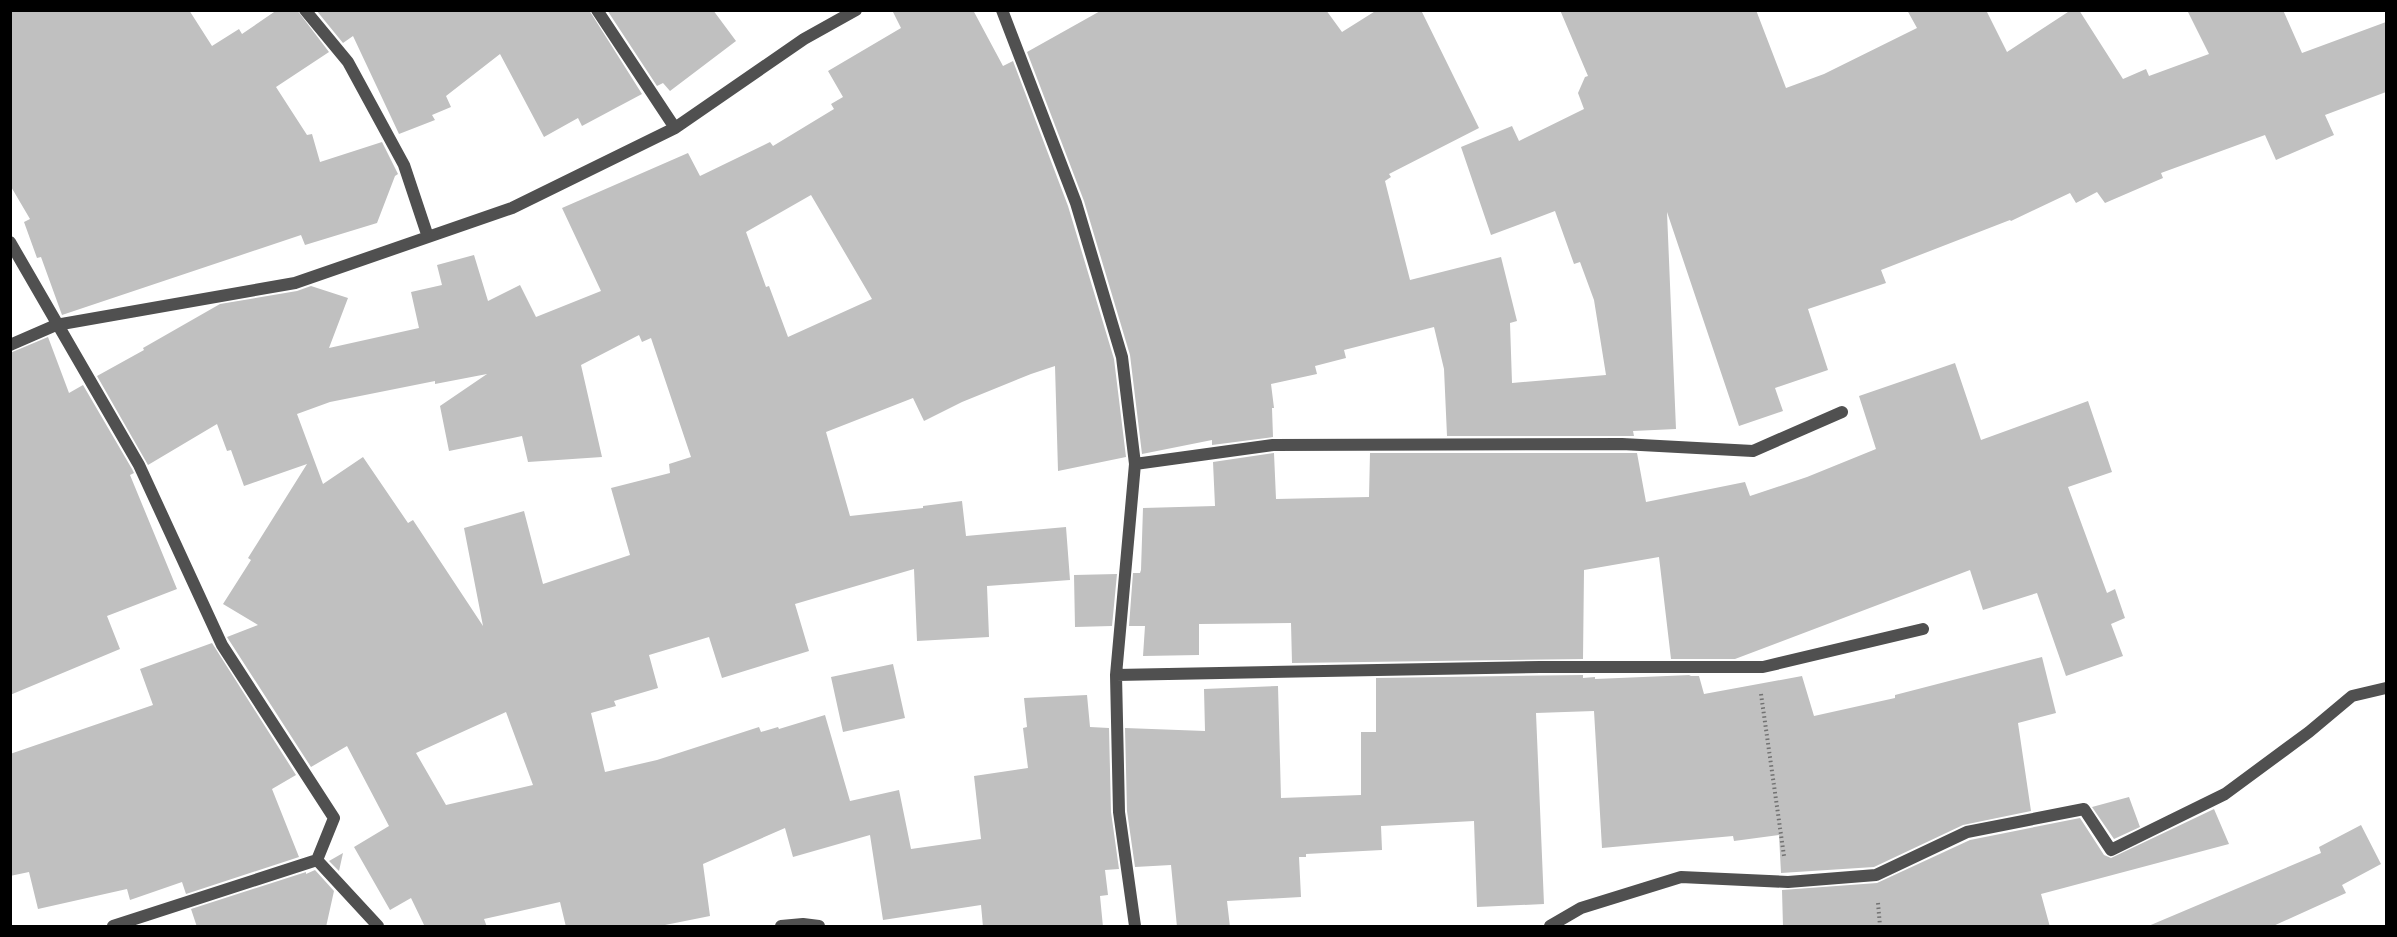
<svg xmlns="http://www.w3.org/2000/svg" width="2397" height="937" font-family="'Work Sans',sans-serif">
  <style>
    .building { fill: #c0c0c0; fill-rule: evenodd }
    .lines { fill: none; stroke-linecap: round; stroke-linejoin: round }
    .path { stroke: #727272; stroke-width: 4; stroke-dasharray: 1.5 3; stroke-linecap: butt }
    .street { stroke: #505050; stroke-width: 12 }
  </style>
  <rect width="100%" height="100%" fill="#fff"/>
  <path class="building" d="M10,10H189L212,46L239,29L242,34L277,10H297L329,52L276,87L307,135L312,134L320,162L382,142L398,174L395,176L377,223L305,245L301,235L62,315L41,257L37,258L24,222L30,219L10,185Z
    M316,10H589L642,94L582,126L578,118L544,137L500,54L446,96L451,107L432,115L435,120L399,134L353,36L343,43Z
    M607,10H713L736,41L670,91L663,83L657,86Z
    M892,10H973L1003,66L1013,61L1068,206L1114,359L1126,457L1058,471L1055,366L1031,374L962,402L924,421L913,398L826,432L850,516L923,508V506L962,501L966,536L1066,527L1070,580L987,586L989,637L917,641L914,569L795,604L809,651L722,678L709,637L649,655L658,688L614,701L616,706L591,713L605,772L657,760L759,727L761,732L778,727L779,729L825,715L850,801L899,790L911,849L981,839L974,776L1028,768L1023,728L1027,727L1024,698L1087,695L1090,727L1109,728L1111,812L1119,869L1105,870L1108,895L1100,896L1103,927H983L981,905L883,920L870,835L793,857L785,828L703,864L710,916L655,927H566L560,902L484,919L487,927H425L411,898L390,910L354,847L389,826L347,746L311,767L227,637L258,625L223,604L251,560L248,558L307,464L244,486L231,450L227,451L217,424L148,465L97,376L144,350L143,348L220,304L297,291L311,286L348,298L329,348L419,328L411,292L442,285L437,265L474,255L488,301L520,285L536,317L601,291L562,208L688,153L700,176L770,142L773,146L834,109L831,104L843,97L828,71L901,28ZM811,195L872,299L788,337L769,286L766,287L746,232ZM639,335L642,342L651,338L691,457L669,464L670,473L611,488L630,555L543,584L524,511L464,528L483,626L413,520L408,523L363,457L323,484L297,414L330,402L435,381V384L487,374L440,406L449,451L522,436L528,462L602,457L581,365ZM506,712L533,785L446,805L416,753Z
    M1102,10H1326L1342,32L1377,10H1421L1479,128L1389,174L1391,177L1385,181L1410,280L1501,257L1517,321L1510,323L1512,383L1606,375L1594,300L1580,262L1574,264L1555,211L1491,235L1461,147L1512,126L1519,141L1584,109L1578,93L1585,77L1588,76L1560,10H1756L1786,88L1824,74L1917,28L1907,10H1986L2007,52L2071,10H2079L2123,79L2146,69L2149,76L2209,54L2187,10H2283L2302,53L2386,22V92L2325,115L2334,135L2276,160L2265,135L2161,173L2163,178L2105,203L2097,192L2076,203L2070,193L2011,221L2010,220L1881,270L1886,283L1808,309L1828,370L1775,388L1783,411L1739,426L1667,212L1676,429L1633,431L1634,436H1447L1444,369L1434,327L1344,350L1346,358L1315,366L1317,374L1271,384L1274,408H1272L1273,437L1212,445V440L1142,454L1130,355L1084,201L1027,52Z
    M48,337L69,393L83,385L132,469L134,473L130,475L177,589L107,616L120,649L10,695V353Z
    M1955,363L1981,440L2088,401L2112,472L2068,487L2107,593L2115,589L2125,618L2111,624L2123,656L2066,676L2037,593L1983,610L1970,570L1735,659H1671L1659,557L1584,570L1583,659L1292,663L1291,623L1199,624V655L1143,656L1145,626H1129L1133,573H1140L1141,570L1143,508L1215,506L1213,462L1274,453L1276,499L1369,497L1370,453H1637L1646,502L1745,482L1750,496L1807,477L1876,449L1859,396Z
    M1117,574L1112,626L1075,627L1074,575Z
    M212,643L296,775L272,789L299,857L186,894L182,882L130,900L127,889L38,909L29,872L10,876V754L153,705L140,669Z
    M2042,657L2056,713L2018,723L2031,811L1963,825L1874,867L1781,873L1779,835L1734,841L1733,836L1602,848L1594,711L1536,713L1544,904L1477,907L1474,821L1381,826L1382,850L1306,854V857H1299L1301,897L1227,901L1230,927H1177L1171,865L1135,867L1127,811L1125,728L1205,731L1204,689L1278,686L1281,798L1361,795V732H1376V678L1583,675V678L1595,677V679L1691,675L1689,676H1699L1704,694L1802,676L1814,716L1895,698V695Z
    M893,664L905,718L843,732L831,677Z
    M2129,797L2140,827L2114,839L2092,807Z
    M2214,809L2229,844L2041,894L2050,927H1783L1782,890L1877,883L1970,840L2080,818L2104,855L2111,858Z
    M2361,825L2381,864L2342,885L2346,893L2271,927H2146L2321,853L2319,847Z
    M343,853L339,871L329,861Z
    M315,870L334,891L326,927H197L191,909L306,872V874Z"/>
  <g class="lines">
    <path class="path" d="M1761,694L1784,856
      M1878,903L1880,926"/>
    <path class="street" d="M305,10L348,62L404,165L428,237
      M597,10L675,128
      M1002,10L1076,203L1122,357L1135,464L1116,675L1119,812L1135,926
      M10,242L139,465L222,645L334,818L317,860L378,926
      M10,345L56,325L295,283L512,208L675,128L804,39L856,10
      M1135,464L1273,445L1622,444L1753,451L1842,412
      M1116,675L1540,667H1763L1923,629
      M113,926L317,860
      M781,926L803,924L819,926
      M1550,926L1581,908L1681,877L1788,882L1876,875L1967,832L2084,809L2111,850L2225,794L2309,732L2352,696L2386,688"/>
  </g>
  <rect width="2397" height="937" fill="none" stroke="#000000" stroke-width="24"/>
</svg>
